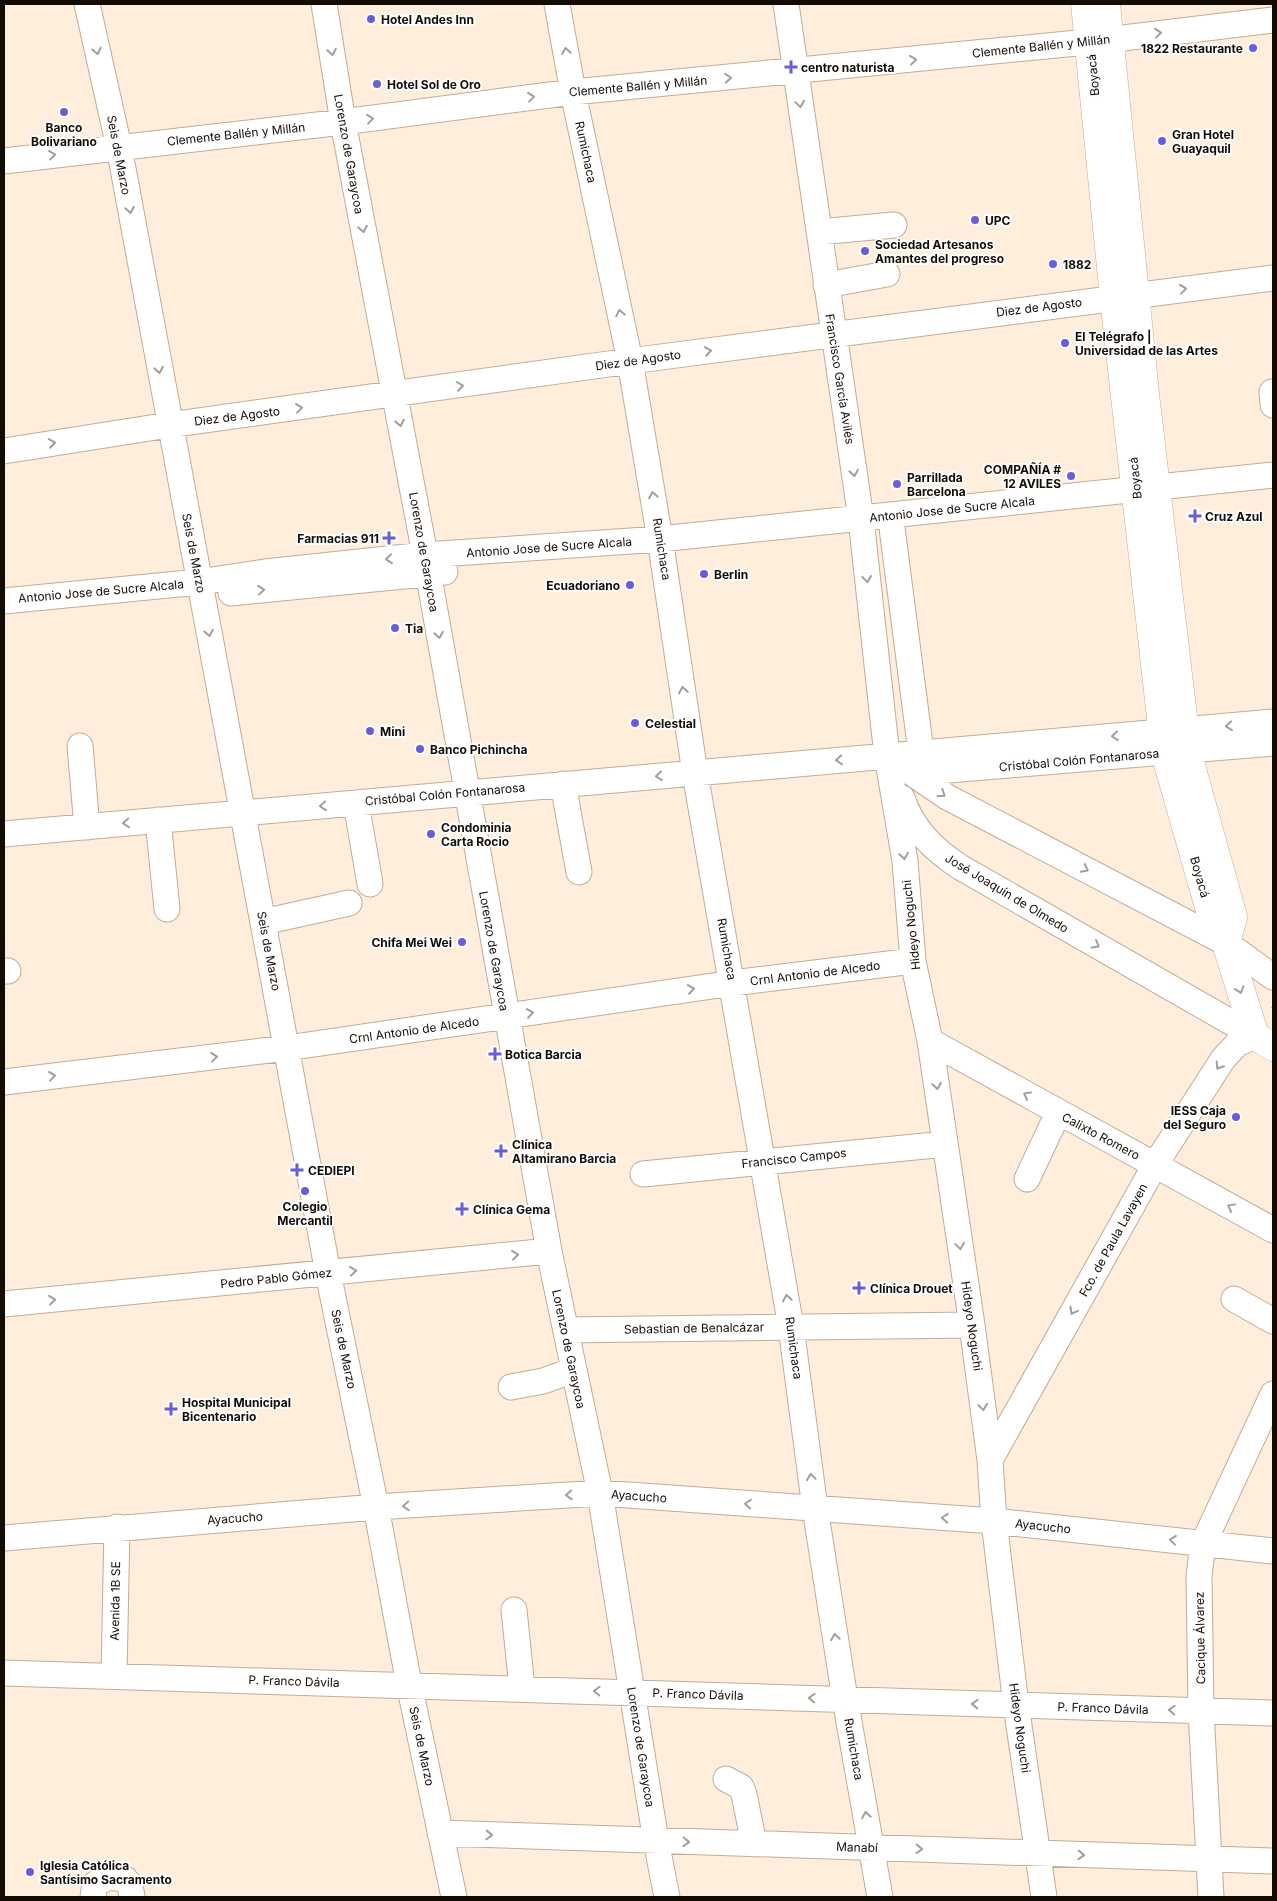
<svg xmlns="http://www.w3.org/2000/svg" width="1277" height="1901" font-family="Inter,sans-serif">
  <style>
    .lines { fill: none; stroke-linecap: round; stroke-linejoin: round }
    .minor-casing { stroke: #c0ac97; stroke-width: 27 }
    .major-casing { stroke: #c0ac97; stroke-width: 29 }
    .path { stroke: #968a7d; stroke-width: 3; stroke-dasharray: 1 4; stroke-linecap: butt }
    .minor { stroke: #fff; stroke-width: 25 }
    .major { stroke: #fff; stroke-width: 28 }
    .oneway { stroke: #a19e9b }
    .poi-dot { fill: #675dd7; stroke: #fefefe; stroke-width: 2 }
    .labels { text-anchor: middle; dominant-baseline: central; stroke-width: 4; stroke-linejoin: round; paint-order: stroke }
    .poi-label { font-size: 12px; font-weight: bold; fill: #130c05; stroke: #fefefe; text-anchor: start }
    .street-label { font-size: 12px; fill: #130c05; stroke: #fefefe }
  </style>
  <rect width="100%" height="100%" fill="#ffeedc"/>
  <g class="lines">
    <defs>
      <path id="minor" d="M87,4L119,147L328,1273L376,1507L409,1684L454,1897
        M324,4L343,122L425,555L549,1251L600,1493L656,1841L667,1897
        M557,4L573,92L630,361L660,539L695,773L791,1327L815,1508L845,1699L880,1897
        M786,4L861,519L887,756L905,861L913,961L930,1041L972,1325L990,1460L994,1521L1016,1705L1044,1897
        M4,161L343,122L573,92L1098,41L1273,20
        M819,232L894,225
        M826,285L887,274
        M1272,392L1273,405
        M4,451L169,425L630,361L1273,278
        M892,528L921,752
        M231,593L445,572
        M4,601L199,582L265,572L425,555L660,539L1273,475
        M80,746L87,827
        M887,756L947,797L1226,943L1273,977
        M906,762L937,771L1273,743
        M563,784L579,872
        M902,798C913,830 933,849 960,867L1255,1036
        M356,803L370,884
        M158,820L167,909
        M4,834L1273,722
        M263,922L349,903
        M4,971H8
        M930,1041L1273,1230
        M4,1082L287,1048L733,983L913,961
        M643,1174L945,1144
        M1027,1179L1058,1113
        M1234,1299L1273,1321
        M4,1304L549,1251
        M566,1330L972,1325
        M511,1387L543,1381L574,1370
        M990,1460L1155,1165L1223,1059L1237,1044L1255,1036
        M4,1538L376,1507L600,1493L994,1521L1273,1551
        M514,1610L522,1688
        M4,1673L1273,1713
        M114,1676L117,1527
        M726,1779L741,1787L744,1794L754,1844
        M440,1833L1273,1861
        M93,1897L95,1884L109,1877L125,1879L130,1885L132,1897
        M1211,1897L1201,1711L1199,1576L1203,1544L1273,1394"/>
      <path id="major" d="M1085,4L1114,298L1165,753L1213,921L1226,943L1255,1036L1273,1047
        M1106,4L1145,394L1187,751L1233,917L1226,943"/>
    </defs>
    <use href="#minor" class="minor-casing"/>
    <use href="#major" class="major-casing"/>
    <path class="path" d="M1273,1007V1008"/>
    <use href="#minor" class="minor"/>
    <use href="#major" class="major"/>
  </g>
  <defs><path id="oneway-chevron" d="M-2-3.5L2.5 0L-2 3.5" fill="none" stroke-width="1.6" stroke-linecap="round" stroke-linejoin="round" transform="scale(1.25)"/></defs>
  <g class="oneway">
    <use href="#oneway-chevron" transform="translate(1158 33) rotate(-6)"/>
    <use href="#oneway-chevron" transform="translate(97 51) rotate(77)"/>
    <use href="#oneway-chevron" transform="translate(566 51) rotate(-100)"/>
    <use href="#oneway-chevron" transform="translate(332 52) rotate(81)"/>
    <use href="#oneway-chevron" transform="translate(913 60) rotate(-6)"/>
    <use href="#oneway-chevron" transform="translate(728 78) rotate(-5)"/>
    <use href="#oneway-chevron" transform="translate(531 97) rotate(-7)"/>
    <use href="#oneway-chevron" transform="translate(800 104) rotate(82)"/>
    <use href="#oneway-chevron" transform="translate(370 119) rotate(-7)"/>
    <use href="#oneway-chevron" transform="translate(52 155) rotate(-7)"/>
    <use href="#oneway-chevron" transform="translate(130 210) rotate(80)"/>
    <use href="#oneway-chevron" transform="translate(363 229) rotate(79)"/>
    <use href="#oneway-chevron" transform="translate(1183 289) rotate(-7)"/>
    <use href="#oneway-chevron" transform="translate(620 313) rotate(-102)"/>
    <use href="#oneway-chevron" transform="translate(708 351) rotate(-8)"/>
    <use href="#oneway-chevron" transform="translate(159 370) rotate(80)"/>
    <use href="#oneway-chevron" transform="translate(460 386) rotate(-8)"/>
    <use href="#oneway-chevron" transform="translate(299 408) rotate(-7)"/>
    <use href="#oneway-chevron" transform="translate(400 423) rotate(79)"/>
    <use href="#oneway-chevron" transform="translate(52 443) rotate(-9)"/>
    <use href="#oneway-chevron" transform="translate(854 473) rotate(81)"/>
    <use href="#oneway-chevron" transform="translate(653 495) rotate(-100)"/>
    <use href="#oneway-chevron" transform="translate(389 559) rotate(174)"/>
    <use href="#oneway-chevron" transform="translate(867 579) rotate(84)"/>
    <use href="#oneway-chevron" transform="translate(261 590) rotate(-6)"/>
    <use href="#oneway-chevron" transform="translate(209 633) rotate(79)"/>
    <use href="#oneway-chevron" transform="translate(439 635) rotate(80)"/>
    <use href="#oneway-chevron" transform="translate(683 690) rotate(-99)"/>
    <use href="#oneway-chevron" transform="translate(1229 726) rotate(174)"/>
    <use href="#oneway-chevron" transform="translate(1115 736) rotate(175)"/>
    <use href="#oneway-chevron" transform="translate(839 760) rotate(175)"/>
    <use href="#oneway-chevron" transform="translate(659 776) rotate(175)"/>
    <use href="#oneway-chevron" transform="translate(942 794) rotate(34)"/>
    <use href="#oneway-chevron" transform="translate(323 806) rotate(175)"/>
    <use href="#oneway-chevron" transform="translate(126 823) rotate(175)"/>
    <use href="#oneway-chevron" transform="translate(904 856) rotate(81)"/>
    <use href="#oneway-chevron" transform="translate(1085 869) rotate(27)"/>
    <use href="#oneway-chevron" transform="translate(1096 945) rotate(30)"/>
    <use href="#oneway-chevron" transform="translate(691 989) rotate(-8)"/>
    <use href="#oneway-chevron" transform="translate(1240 990) rotate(71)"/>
    <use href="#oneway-chevron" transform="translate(530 1013) rotate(-8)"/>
    <use href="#oneway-chevron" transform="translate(214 1057) rotate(-7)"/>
    <use href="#oneway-chevron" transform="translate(1219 1066) rotate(123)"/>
    <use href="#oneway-chevron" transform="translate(52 1076) rotate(-7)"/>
    <use href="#oneway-chevron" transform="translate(937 1086) rotate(81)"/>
    <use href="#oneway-chevron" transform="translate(1027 1095) rotate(-151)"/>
    <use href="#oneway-chevron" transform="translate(1231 1207) rotate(-151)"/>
    <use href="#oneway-chevron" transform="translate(960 1246) rotate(82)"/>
    <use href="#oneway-chevron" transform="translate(515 1255) rotate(-6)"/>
    <use href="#oneway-chevron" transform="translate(353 1271) rotate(-6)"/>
    <use href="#oneway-chevron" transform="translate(787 1298) rotate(-99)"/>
    <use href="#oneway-chevron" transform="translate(52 1300) rotate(-6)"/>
    <use href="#oneway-chevron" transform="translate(1073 1311) rotate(119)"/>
    <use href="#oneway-chevron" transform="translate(983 1407) rotate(82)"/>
    <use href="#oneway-chevron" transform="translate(811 1477) rotate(-98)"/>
    <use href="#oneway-chevron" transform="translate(569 1495) rotate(176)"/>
    <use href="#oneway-chevron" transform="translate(748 1504) rotate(-176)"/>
    <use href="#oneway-chevron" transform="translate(406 1506) rotate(176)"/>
    <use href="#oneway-chevron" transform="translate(945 1518) rotate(-176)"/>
    <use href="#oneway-chevron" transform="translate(1173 1540) rotate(-174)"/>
    <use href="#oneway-chevron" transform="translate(835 1637) rotate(-99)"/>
    <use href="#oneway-chevron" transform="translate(597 1691) rotate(-178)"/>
    <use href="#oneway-chevron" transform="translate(812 1698) rotate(-178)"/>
    <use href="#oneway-chevron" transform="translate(975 1704) rotate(-178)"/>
    <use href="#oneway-chevron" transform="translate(1172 1710) rotate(-178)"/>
    <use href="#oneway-chevron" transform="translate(866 1815) rotate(-100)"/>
    <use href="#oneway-chevron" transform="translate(489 1835) rotate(2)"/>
    <use href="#oneway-chevron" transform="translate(686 1842) rotate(2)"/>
    <use href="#oneway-chevron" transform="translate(919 1849) rotate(2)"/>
    <use href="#oneway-chevron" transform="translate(1081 1855) rotate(2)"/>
  </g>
  <g class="poi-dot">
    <circle cx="371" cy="19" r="5"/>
    <circle cx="1253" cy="48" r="5"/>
    <path d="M788.5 59.5h5v5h5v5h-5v5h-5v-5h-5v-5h5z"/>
    <circle cx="377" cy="84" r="5"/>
    <circle cx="64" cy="112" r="5"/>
    <circle cx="1162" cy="141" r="5"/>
    <circle cx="975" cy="220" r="5"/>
    <circle cx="865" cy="251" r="5"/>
    <circle cx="1053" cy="264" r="5"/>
    <circle cx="1065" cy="343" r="5"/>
    <circle cx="1071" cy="476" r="5"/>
    <circle cx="897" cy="484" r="5"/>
    <path d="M1192.5 508.5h5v5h5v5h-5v5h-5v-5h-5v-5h5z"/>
    <path d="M386.5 530.5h5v5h5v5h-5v5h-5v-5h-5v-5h5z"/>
    <circle cx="704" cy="574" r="5"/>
    <circle cx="630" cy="585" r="5"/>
    <circle cx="395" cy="628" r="5"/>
    <circle cx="635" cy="723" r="5"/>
    <circle cx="370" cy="731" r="5"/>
    <circle cx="420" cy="749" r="5"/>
    <circle cx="431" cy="834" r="5"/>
    <circle cx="462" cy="942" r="5"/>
    <path d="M492.5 1046.5h5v5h5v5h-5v5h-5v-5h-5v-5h5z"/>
    <circle cx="1236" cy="1117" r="5"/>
    <path d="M498.5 1143.5h5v5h5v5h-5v5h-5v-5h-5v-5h5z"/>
    <path d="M294.5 1162.5h5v5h5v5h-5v5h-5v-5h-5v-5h5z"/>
    <circle cx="305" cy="1191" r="5"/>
    <path d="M459.5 1201.5h5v5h5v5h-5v5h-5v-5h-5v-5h5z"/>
    <path d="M856.5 1280.5h5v5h5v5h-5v5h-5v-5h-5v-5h5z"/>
    <path d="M168.5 1401.5h5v5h5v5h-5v5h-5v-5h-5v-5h5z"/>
    <circle cx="30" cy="1872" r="5"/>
  </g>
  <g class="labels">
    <g class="poi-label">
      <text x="381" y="19">Hotel Andes Inn</text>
      <text x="1243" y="48" text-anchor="end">1822 Restaurante</text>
      <text x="801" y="67">centro naturista</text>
      <text x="387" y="84">Hotel Sol de Oro</text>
      <text x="64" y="127" text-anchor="middle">Banco<tspan x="64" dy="14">Bolivariano</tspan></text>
      <text x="1172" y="134">Gran Hotel<tspan x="1172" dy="14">Guayaquil</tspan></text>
      <text x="985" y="220">UPC</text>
      <text x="875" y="244">Sociedad Artesanos<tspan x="875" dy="14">Amantes del progreso</tspan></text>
      <text x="1063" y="264">1882</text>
      <text x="1075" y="336">El Telégrafo |<tspan x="1075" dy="14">Universidad de las Artes</tspan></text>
      <text x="1061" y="469" text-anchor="end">COMPAÑÍA #<tspan x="1061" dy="14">12 AVILES</tspan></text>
      <text x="907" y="477">Parrillada<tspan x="907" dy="14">Barcelona</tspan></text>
      <text x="1205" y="516">Cruz Azul</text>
      <text x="379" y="538" text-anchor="end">Farmacias 911</text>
      <text x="714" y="574">Berlin</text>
      <text x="620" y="585" text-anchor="end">Ecuadoriano</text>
      <text x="405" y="628">Tia</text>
      <text x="645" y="723">Celestial</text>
      <text x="380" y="731">Mini</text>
      <text x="430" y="749">Banco Pichincha</text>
      <text x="441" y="827">Condominia<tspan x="441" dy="14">Carta Rocio</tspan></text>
      <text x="452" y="942" text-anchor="end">Chifa Mei Wei</text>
      <text x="505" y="1054">Botica Barcia</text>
      <text x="1226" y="1110" text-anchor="end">IESS Caja<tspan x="1226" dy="14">del Seguro</tspan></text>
      <text x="512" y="1144">Clínica<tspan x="512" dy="14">Altamirano Barcia</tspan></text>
      <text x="308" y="1170">CEDIEPI</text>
      <text x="305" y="1206" text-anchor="middle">Colegio<tspan x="305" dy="14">Mercantil</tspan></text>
      <text x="473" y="1209">Clínica Gema</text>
      <text x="870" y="1288">Clínica Drouet</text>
      <text x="182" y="1402">Hospital Municipal<tspan x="182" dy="14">Bicentenario</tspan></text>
      <text x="40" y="1865">Iglesia Católica<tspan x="40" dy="14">Santísimo Sacramento</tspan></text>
    </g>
    <g class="street-label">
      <text transform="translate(1041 46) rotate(-6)">Clemente Ballén y Millán</text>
      <text transform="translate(1093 75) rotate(-95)">Boyacá</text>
      <text transform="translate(638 86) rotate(-5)">Clemente Ballén y Millán</text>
      <text transform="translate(236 134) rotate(-6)">Clemente Ballén y Millán</text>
      <text transform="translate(586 152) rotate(78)">Rumichaca</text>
      <text transform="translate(349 154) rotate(80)">Lorenzo de Garaycoa</text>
      <text transform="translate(119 155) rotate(79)">Seis de Marzo</text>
      <text transform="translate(1039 307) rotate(-7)">Diez de Agosto</text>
      <text transform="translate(638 360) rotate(-8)">Diez de Agosto</text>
      <text transform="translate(840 379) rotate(81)">Francisco García Avilés</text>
      <text transform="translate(237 416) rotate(-7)">Diez de Agosto</text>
      <text transform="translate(1135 478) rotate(-96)">Boyacá</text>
      <text transform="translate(952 509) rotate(-6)">Antonio Jose de Sucre Alcala</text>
      <text transform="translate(549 547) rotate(-4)">Antonio Jose de Sucre Alcala</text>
      <text transform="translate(662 549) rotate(81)">Rumichaca</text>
      <text transform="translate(424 552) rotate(80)">Lorenzo de Garaycoa</text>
      <text transform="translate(194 553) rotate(79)">Seis de Marzo</text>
      <text transform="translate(101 591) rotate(-5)">Antonio Jose de Sucre Alcala</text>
      <text transform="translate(1079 760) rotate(-5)">Cristóbal Colón Fontanarosa</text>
      <text transform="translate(445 794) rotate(-5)">Cristóbal Colón Fontanarosa</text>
      <text transform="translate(1200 877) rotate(74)">Boyacá</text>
      <text transform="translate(1007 893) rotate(31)">José Joaquín de Olmedo</text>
      <text transform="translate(911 925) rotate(-96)">Hideyo Noguchi</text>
      <text transform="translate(727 949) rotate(80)">Rumichaca</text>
      <text transform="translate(269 951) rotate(79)">Seis de Marzo</text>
      <text transform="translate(494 951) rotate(80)">Lorenzo de Garaycoa</text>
      <text transform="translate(815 973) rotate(-7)">Crnl Antonio de Alcedo</text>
      <text transform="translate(414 1030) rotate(-8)">Crnl Antonio de Alcedo</text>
      <text transform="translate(1101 1136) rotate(28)">Calixto Romero</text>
      <text transform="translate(794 1158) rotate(-6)">Francisco Campos</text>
      <text transform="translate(1113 1240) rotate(-61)">Fco. de Paula Lavayen</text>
      <text transform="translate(276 1278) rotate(-6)">Pedro Pablo Gómez</text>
      <text transform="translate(972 1326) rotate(82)">Hideyo Noguchi</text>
      <text transform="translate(694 1328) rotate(-1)">Sebastian de Benalcázar</text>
      <text transform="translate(794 1348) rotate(82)">Rumichaca</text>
      <text transform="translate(344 1349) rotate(78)">Seis de Marzo</text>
      <text transform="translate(569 1349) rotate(78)">Lorenzo de Garaycoa</text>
      <text transform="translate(639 1496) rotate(4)">Ayacucho</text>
      <text transform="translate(235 1518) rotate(-4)">Ayacucho</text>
      <text transform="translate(1043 1526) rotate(6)">Ayacucho</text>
      <text transform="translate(115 1601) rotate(-89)">Avenida 1B SE</text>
      <text transform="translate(1200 1638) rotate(-91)">Cacique Álvarez</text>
      <text transform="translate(294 1681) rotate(2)">P. Franco Dávila</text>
      <text transform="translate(698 1694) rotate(2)">P. Franco Dávila</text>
      <text transform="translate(1103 1708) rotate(2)">P. Franco Dávila</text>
      <text transform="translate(1020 1728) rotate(82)">Hideyo Noguchi</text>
      <text transform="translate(422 1746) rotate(78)">Seis de Marzo</text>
      <text transform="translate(641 1747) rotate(81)">Lorenzo de Garaycoa</text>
      <text transform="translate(854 1749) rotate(80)">Rumichaca</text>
      <text transform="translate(857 1847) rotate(2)">Manabí</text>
    </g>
  </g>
  <rect width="1277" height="1901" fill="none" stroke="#130c05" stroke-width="10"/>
</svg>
